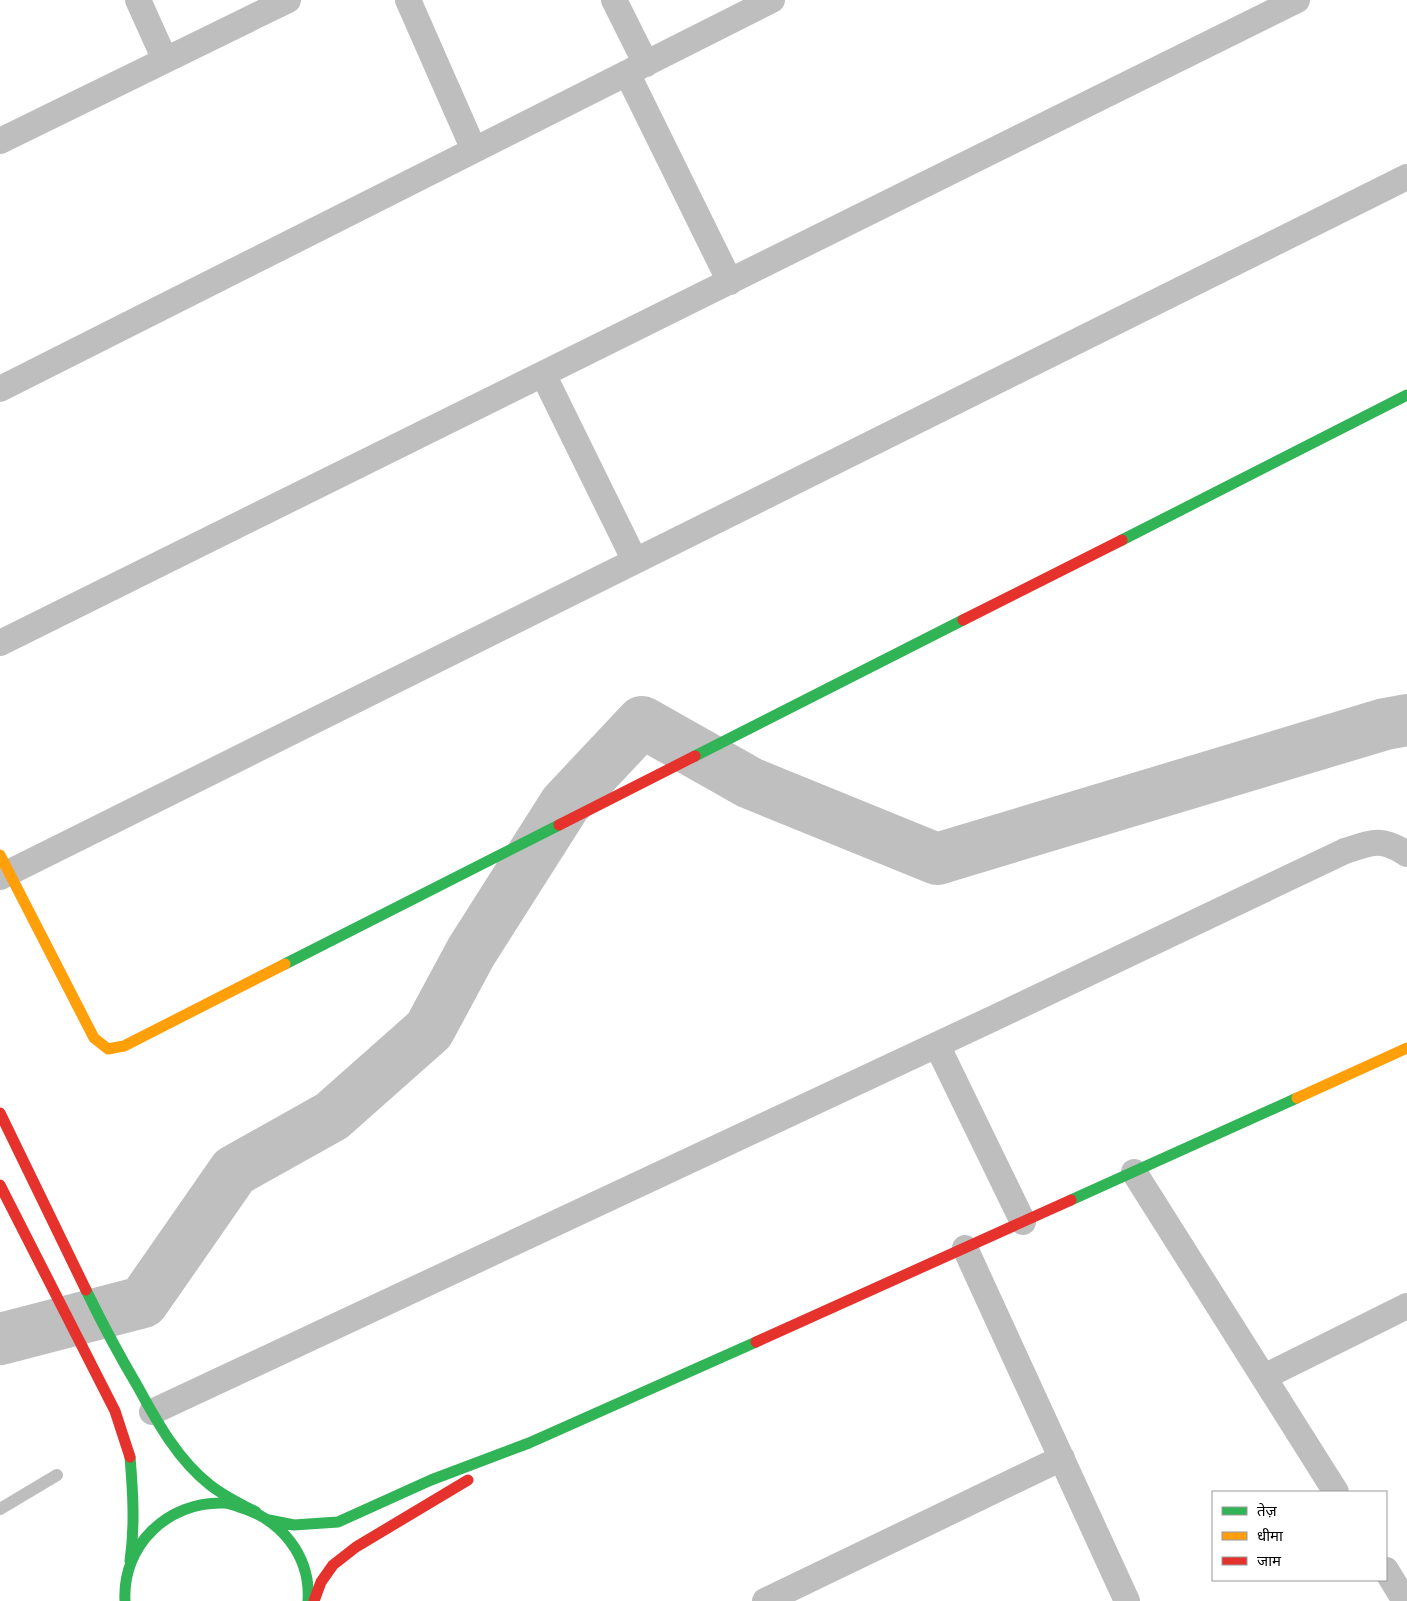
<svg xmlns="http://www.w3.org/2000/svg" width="1407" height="1601" font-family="'Noto Sans','Noto Sans Devanagari',sans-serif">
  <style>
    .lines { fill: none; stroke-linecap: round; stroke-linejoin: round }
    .river { stroke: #bfbfbf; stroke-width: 52 }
    .lane { stroke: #bebebe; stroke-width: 12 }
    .street { stroke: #bebebe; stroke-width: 26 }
    .fast { stroke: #30b455; stroke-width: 11 }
    .slow { stroke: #ff9f0a; stroke-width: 11 }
    .jam { stroke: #e5322d; stroke-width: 11 }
  </style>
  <rect width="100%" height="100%" fill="#fff"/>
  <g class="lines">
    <path class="river" d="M0,1339L143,1302L234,1171L332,1116L429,1030L471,952L565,804L642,722L750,783L937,859L1385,724L1407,720"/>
    <path class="lane" d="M0,1509L57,1475"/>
    <path class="street" d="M138,0L165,60
      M408,0L474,150
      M614,0L646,64
      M627,73L730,282
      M0,141L288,0
      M543,374L635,561
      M0,389L772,0
      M0,643L1297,0
      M0,877L1407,177
      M937,1045L1023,1222
      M1134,1172L1336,1492
      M965,1248L1127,1601
      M1264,1377L1407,1306
      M152,1412L992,1019L1345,851C1373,842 1381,837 1407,854
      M1386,1570L1405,1601
      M765,1601L1062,1458"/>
    <path class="fast" d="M1122,540L1407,395
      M695,756L963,620
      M285,964L559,825
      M1071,1200L1297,1098
      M86,1290C102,1323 119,1355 138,1387C157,1422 178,1460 210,1485C224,1496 240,1504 256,1512
      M269,1520L294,1525L338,1522L431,1480L529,1443L756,1342
      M130,1561C135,1526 133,1493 130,1457
      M125,1601C122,1545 168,1501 224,1503C229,1503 234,1505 239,1507C281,1519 311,1556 308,1601"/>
    <path class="slow" d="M0,855L94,1038L108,1049L124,1046L285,964
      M1297,1098L1407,1048"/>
    <path class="jam" d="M963,620L1122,540
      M559,825L695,756
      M0,1113L86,1290
      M0,1185L115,1411L130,1457
      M756,1342L1071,1200
      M314,1601L321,1582L333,1565L356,1547L468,1480"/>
  </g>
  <rect x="1212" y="1491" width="175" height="90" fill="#ffffff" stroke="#999999"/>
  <rect x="1222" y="1507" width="25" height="8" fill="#30b455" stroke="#999999"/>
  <text x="1257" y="1516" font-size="15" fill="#000000">तेज़</text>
  <rect x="1222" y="1532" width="25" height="8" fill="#ff9f0a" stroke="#999999"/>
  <text x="1257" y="1541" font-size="15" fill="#000000">धीमा</text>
  <rect x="1222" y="1557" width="25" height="8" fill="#e5322d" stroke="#999999"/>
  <text x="1257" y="1566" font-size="15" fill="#000000">जाम</text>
</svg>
